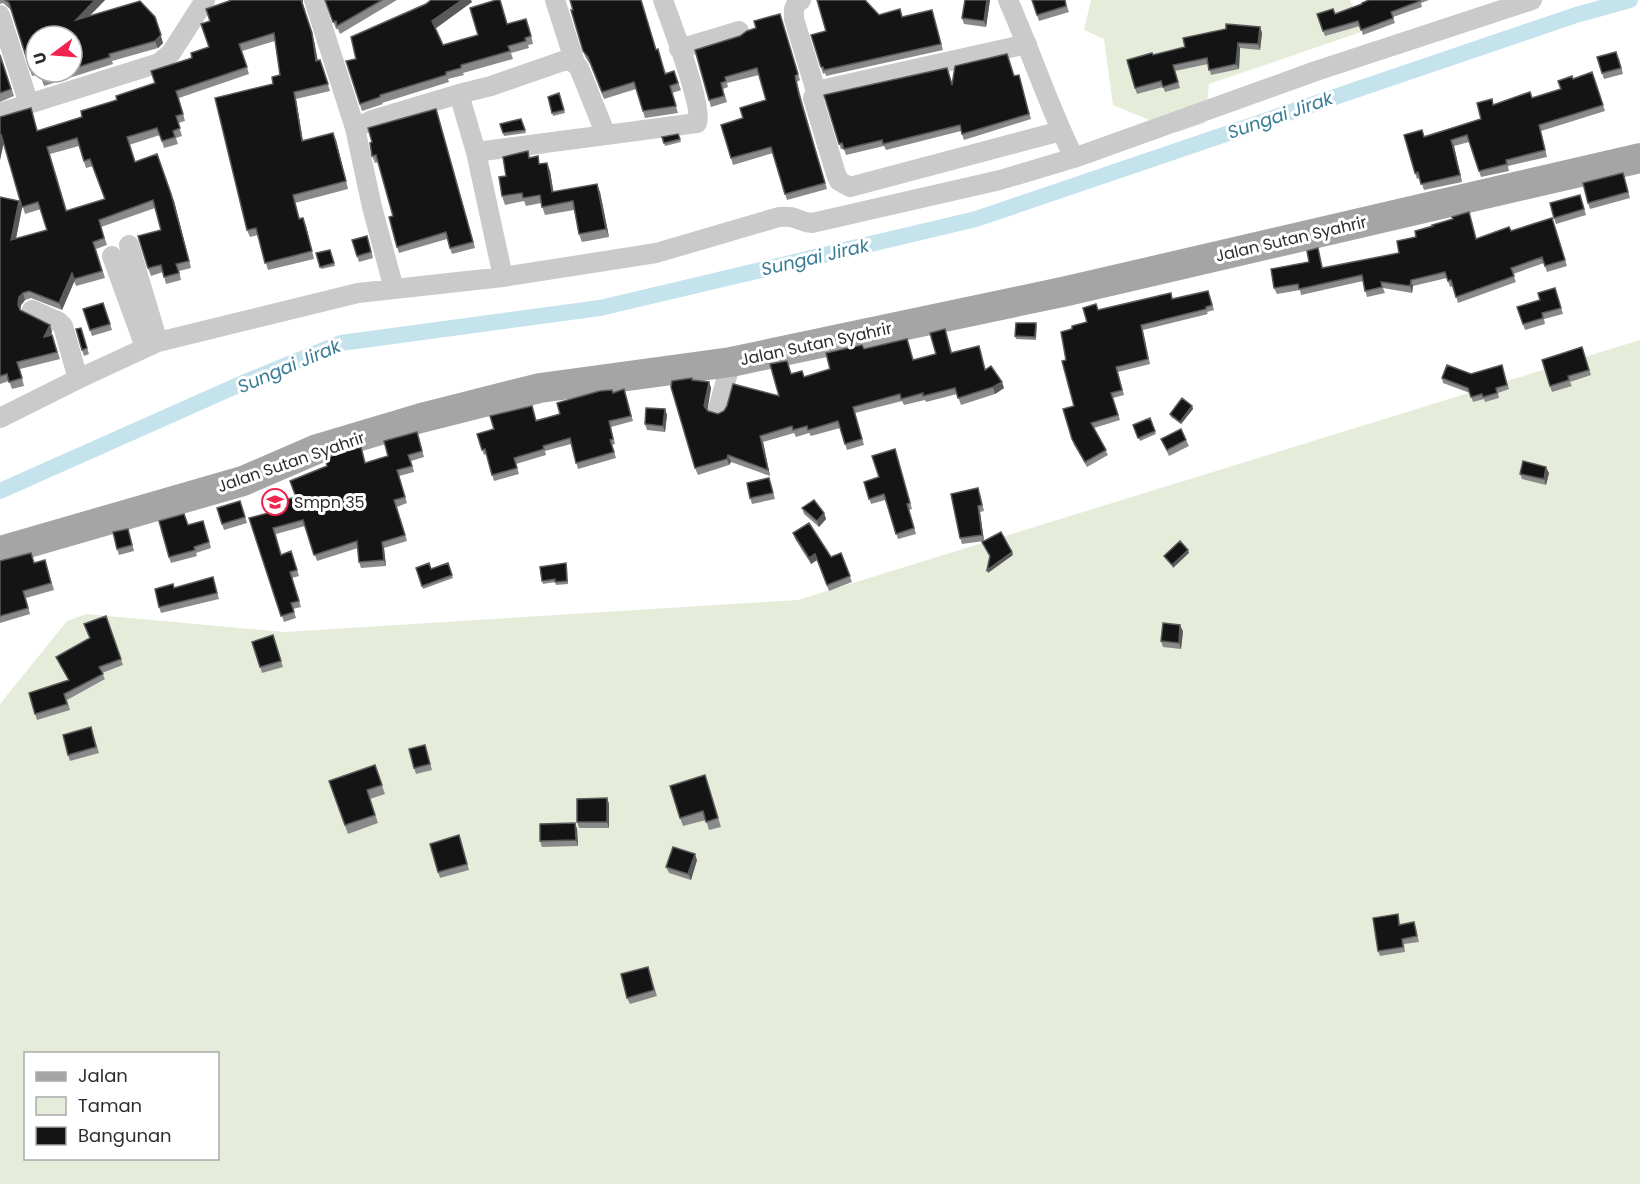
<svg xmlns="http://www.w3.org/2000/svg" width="1640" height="1184" font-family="Poppins,sans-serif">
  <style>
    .green { fill: #e6ecda; fill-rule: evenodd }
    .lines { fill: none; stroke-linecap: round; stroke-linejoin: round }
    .canal { stroke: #c4e3ed; stroke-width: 16 }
    .minor { stroke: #cacaca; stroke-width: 20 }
    .primary { stroke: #a5a5a5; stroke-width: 30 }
    .wall { fill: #8a8a8a; fill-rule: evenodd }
    .shaded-wall { fill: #5a5a5a }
    .building { fill: #141414; stroke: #5a5a5a; stroke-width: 1.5; fill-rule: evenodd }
    .labels { text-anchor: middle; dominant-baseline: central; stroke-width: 6; stroke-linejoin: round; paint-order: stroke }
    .street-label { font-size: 16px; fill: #2d2d2d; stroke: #fff }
    .poi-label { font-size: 16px; fill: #2d2d2d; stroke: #fff; text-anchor: start }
    .water-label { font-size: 18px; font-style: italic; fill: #377c94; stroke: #fff }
  </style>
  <rect width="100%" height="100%" fill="#fff"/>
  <path class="green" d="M1091,0H1350L1361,32L1209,84L1205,123L1178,132L1113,105L1104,39L1084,30Z
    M1640,340V1184H0V704L67,621L86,614L285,632L798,600ZM26,1054H218V1158H26Z"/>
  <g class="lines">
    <path class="canal" d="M0,491L245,382L341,343L600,308L976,219L1576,15L1630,0"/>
    <path class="minor" d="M314,0L355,128
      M555,0L575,63
      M801,0L797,2L794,9V19L816,91
      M1008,0C1031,52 1049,107 1074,158
      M0,15L29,104
      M1027,44L816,91L813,98L836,174L839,181L850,187L1061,131
      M679,49L739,31
      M0,113L159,63L171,53L205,0
      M476,152L697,123C704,108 670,20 663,0
      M129,245L158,342
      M112,256L145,347
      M503,277L476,152L459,94L491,86L563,61H572L579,68L606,135
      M394,289L372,207L355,128L372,120L459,94
      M32,310L59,322L63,326L78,379
      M718,409L731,362
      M0,418L78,379L158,342L358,293L503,277L656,253L779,217C798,215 797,222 812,223L1000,180L1074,158L1316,71L1532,0"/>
    <path class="primary" d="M0,551L243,481L317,449L421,418L540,388L731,362L1067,291L1640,158"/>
  </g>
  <path class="wall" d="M0,0H105L90,16L155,17L163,43L158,48L112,61L113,64L44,86L40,74L32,76L11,10L3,3L0,4ZM36,36H72V72H36Z
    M232,0H303V4L314,41L318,61L320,60L330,91L296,99L303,141L336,140L348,189L295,203L300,219L306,226L314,259L268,270L258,235L250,237L247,230L273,84L280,75L275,41L242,51L249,74L179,98L185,121L178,123L182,136L176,138L178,144L164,148L160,135L129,145L135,162L174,201L191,268L179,271L181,280L166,284L163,272L151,276L148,268L161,230L155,208L101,227L107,245L96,249L105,278L76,286L74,281L62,310L31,298L25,300L21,305L20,310L50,325L52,332L51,335H52L60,359L20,369L24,386L12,389L9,381L0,384V197L19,201L22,208L16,239L47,230L41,209L25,214L4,142L0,160V117L33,116L38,131L82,117L117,100L155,83L209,47L210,21ZM79,146L86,168L93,166L105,199L67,211L50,154Z
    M325,0H397L340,34L338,29H336Z
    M570,0H641L656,50L666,73L674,71L681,90L672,93L678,113L645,118L636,89L604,99L590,64L586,58L583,51Z
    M990,0L986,27L964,24L962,18Z
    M1032,0H1065L1069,12L1039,21Z
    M1369,0H1429L1421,3L1422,7L1393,17L1395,23L1363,35L1360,26L1325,36L1323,31L1335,14L1362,4Z
    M472,2L435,28L443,45L478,35L507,23L529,26L533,44L528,45L529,48L511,53L513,59L463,73L464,75L448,79L449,82L382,103L383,104L362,111L346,61L356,59L426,4Z
    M932,10L943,50L826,76L825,73L823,74L821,67L826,31L879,15L903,17Z
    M782,21L800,80L797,82L802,101L827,189L787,200L773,153L733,165L731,158L743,118L766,100L759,75L727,83L728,87L723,89L727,102L711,107L709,100L740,36Z
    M1260,27L1262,33L1260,50L1240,48L1239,69L1211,75L1208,64L1175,71L1180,88L1165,92L1163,87L1137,94L1135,88L1153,55Z
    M0,54L14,96L0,102Z
    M1619,58L1623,74L1604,79L1602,73Z
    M947,68L952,83L1019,75L1031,119L964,140L961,131L886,150L884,146L846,155L844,149H841L839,144Z
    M1592,72L1605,111L1541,131L1547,157L1508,166L1509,171L1481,177L1469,142L1454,146L1462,182L1424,190L1420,178L1417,179L1415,173L1424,136L1481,119L1494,105L1532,98L1561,89L1573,79Z
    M559,93L565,113L553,116L548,97Z
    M436,109L475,248L452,254L447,239L399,253L397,247L393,216L378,162L375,163L372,156Z
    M521,119L526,133L504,136L500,124Z
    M678,134L681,142L665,146L662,137Z
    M528,151L530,158L541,164L550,171L553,191L600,192L609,237L582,242L579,234L574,210L545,215L541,203L526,206L524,201L505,205L502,196L506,176Z
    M1623,173L1630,198L1590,209L1588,203Z
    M1582,201L1586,215L1556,224L1554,218Z
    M1469,212L1476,239L1511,231L1552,218L1567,266L1547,272L1544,263L1513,274L1516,282L1458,303L1453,286L1450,287L1447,278L1413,286L1412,293L1383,288L1385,293L1367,297L1363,281L1301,295L1300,290L1277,294L1274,288L1309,262L1318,248L1323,268L1399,253L1416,237L1433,226Z
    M369,242L373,258L359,262L357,256Z
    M330,250L335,266L321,269L316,253Z
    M1555,288L1563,314L1544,319L1545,324L1525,330L1517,307L1540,300Z
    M1210,296L1214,310L1207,312L1208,314L1143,330L1150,364L1118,372L1124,395L1113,398L1120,420L1094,428L1108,455L1087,467L1074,445L1072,439L1074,406L1066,360L1072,329L1087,322L1098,310L1173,299Z
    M103,303L112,330L92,336L83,309Z
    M1036,323L1037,326L1036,340L1016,339L1015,336Z
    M81,328L89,354L84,356L82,350Z
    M947,335L952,352L979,346L985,369L1004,388L995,394L961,405L957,394L926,402L925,400L904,405L902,401L855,413L864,445L847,450L840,428L811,436L809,433L796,437L794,433L763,442L770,476L731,462L729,465L698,475L695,468L692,380L709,382L711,388L707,410L718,414L779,396L804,377L830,369L864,349L909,345L913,360L936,354Z
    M1582,347L1591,375L1570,382L1572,386L1552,392L1550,386Z
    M1502,365L1509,389L1498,393L1499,398L1485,402L1484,399L1473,402L1470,393L1443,383L1442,378L1471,374Z
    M613,393L626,395L633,421L611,427L615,444L612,445L616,458L578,469L571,444L545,451L546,455L516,464L519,474L494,481L486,454L484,455L477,434L560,414Z
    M1192,406L1193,409L1181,424L1171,417L1170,414Z
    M665,409L667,415L665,432L647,430L645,424Z
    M1150,418L1156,434L1140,441L1133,425Z
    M419,438L424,457L411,461L414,472L399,476L407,503L397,507L407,541L384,548L386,566L361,568L359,562L358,548L317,561L305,526L276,534L281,555L291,551L299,576L292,578L301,607L293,609L296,618L284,622L249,518L272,512L296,497L366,463L388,456Z
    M1161,439L1186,440L1189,446L1169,456Z
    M897,455L912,509L909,510L916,534L898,539L885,500L871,504L864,482L879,477Z
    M1549,473L1546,485L1522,479L1520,474Z
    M769,478L775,499L752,504L750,498Z
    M980,494L984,511L980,512L984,541L962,544L960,538Z
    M240,501L247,523L224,530L222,524Z
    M802,508L824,513L826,519L819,527L804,514Z
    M203,521L211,548L196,553L197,556L171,563L169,557L188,525Z
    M128,529L134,551L119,555L117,549Z
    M793,533L831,557L841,553L852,582L829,591L817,560L811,564L795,539Z
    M45,560L54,590L26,598L30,614L0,623V561L35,563Z
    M448,563L453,578L423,589L416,568L431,569Z
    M567,566L568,584L556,585L555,582L543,584L542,581Z
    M213,577L219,599L161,613L159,607L174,588Z
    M106,616L123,665L102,673L105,679L67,700L70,710L37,720L29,693L68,680L56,657L90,638Z
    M1183,631L1181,649L1163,647L1161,641Z
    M273,635L283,667L262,673L252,642Z
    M93,733L99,753L70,761L68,755Z
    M425,745L432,770L416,774L414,768Z
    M375,765L385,794L370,799L378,823L348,834L329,781Z
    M705,775L721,827L709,830L706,820L683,826L680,818Z
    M607,798L609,804V828H579L577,822Z
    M575,823L577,829L578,846L542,847L540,841Z
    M461,841L469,870L440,878L438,872Z
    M697,860L691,880L669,873L666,867Z
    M1398,914L1400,925L1414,922L1419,942L1404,944L1405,952L1380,956L1378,951Z
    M648,967L657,996L630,1004L627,998Z"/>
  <path class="shaded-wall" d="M95,0H105L78,27L76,20Z
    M301,0H303V4L314,41L319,68Z
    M462,0H471L472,2L435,29L432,21Z
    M987,0H990L986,27L984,21Z
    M155,17L163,43L158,48L155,41Z
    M1260,27L1262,33L1260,50L1258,44Z
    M1238,43L1240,48L1239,69L1236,64Z
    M294,92L296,99L304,148L302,141Z
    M436,109L438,115L475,248L473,242Z
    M333,133L336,140L348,189L346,181Z
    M1,134L4,141L0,160V140Z
    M1451,140L1454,146L1462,182L1460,175Z
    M157,154L174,201L191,268L189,261Z
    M547,163L550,171L555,200L552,192Z
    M597,184L600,192L609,237L606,229Z
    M19,201L22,208L14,248L11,240Z
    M303,218L306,226L314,259L312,251Z
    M72,273L75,280L62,310L59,303Z
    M1411,280L1413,286L1412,293L1410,286Z
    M23,293L25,300L21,305L20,312L18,305L19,297Z
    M50,325L52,332L47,345L44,337Z
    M709,382L711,388L707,413L704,406Z
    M1002,382L1004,388L995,394L993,387Z
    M1192,406L1193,409L1181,424L1180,422Z
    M665,409L667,415L665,432L663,426Z
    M760,436L763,442L770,476L768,470Z
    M728,455L731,462L729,465L727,459Z
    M1546,467L1549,473L1546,485L1544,479Z
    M978,506L980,512L984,541L982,535Z
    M824,513L826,519L819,527L817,521Z
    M382,542L384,548L386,566L384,560Z
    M1188,550L1189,553L1173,568L1172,565Z
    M1012,552L1013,555L988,573L987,570Z
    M815,554L817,560L811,564L809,558Z
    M1180,625L1183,631L1181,649L1179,643Z
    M607,798L609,804V828L607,822Z
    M575,823L577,829L578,846L576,840Z
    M695,854L697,860L691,880L688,874Z"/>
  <path class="building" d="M5,0H95L76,20L140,1L155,17L161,35L155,41L109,54L110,57L72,69V36H36V67L30,69L9,3Z
    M232,0H301L312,33L316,61L320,60L328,84L294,92L302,141L333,133L346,181L293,195L299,219L303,218L312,251L265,263L256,228L247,230L215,98L273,84L272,77L280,75L274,33L239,44L247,67L176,91L183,114L176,116L180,128L173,131L175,137L162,141L157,128L127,137L135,162L157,154L171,194L189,261L176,264L179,273L164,277L161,265L148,268L138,236L161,230L153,200L99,220L104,238L93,242L102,271L74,279L72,273L59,303L29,291L23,293L19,297L18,305L20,310L50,325L44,337L52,335L57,352L17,362L22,378L9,382L7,374L0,376V197L19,201L11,240L47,230L38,202L22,207L1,134L0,140V117L31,108L37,131L82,117L81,111L117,100L116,96L155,83L151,71L192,58L191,53L209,47L201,24L210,21L206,9ZM77,138L84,161L90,159L105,199L66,211L47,147Z
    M325,0H382L337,26L336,21L333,22Z
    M431,0H462L432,21L443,45L478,35L470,8L496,0H500L507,24L526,19L531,36L525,38L526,41L508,46L510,51L461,65V68L446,72V75L380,95V97L360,104L346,61L356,59L351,37L426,4Z
    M570,0H641L656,50L658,49L665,74L674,71L678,83L670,86L676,106L643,111L634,82L602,92L588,57L583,51L571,10H573Z
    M817,0H865L879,15L900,9L902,17L932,10L941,44L824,70L823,67H821L811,35L826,31Z
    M965,0H987L984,21L962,18Z
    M1032,0H1065L1066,6L1037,15Z
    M1369,0H1420V1L1391,12L1393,18L1361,30L1358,21L1323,31L1317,14L1333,9L1335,14L1362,4V3Z
    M780,14L798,74L795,76L799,95L825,183L785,194L771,147L731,158L721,125L743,118L740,108L766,100L757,68L725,77L726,81L721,83L724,96L709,100L695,50L740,36L747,31L756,28L754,21Z
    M1226,24L1260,27L1258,44L1238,43L1236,64L1209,70L1207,58L1173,65L1178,82L1163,87L1161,81L1135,88L1127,60L1152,53L1153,55L1185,47L1183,38L1226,29Z
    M1616,52L1621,68L1602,73L1597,57Z
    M1007,54L1014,76L1019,75L1029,114L962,134L960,125L883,144L882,140L844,149L842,143L839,144L824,95L947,68L952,85L955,66Z
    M0,55L11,89L0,93Z
    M40,72H63L42,79Z
    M1592,72L1603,105L1539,125L1545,150L1506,160L1507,164L1479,171L1467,135L1451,140L1460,175L1421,184L1418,172L1415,173L1404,135L1422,130L1424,137L1481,119L1477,103L1492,99L1493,105L1530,92L1532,98L1561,89L1558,81L1572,76L1573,79Z
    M559,93L564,110L552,113L548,97Z
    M436,109L473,242L450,248L446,232L397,247L389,217L393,216L376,155L372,156L370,143L372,142L368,128Z
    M521,119L525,130L503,133L500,124Z
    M678,134L680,139L664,143L662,137Z
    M528,151L529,158L538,156L539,164L547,163L552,192L597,184L606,229L579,234L573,201L542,207L540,195L523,198L522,193L502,196L499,177L506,176L503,157Z
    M1623,173L1628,192L1588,203L1583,183Z
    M1580,195L1584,209L1554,218L1550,203Z
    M1469,212L1476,239L1509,227L1511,231L1552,218L1565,260L1545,266L1542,257L1511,268L1514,276L1456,297L1451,280L1448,281L1445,272L1411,280L1410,286L1381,282L1382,287L1365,291L1362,275L1299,289L1298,284L1274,288L1271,269L1309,262L1307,251L1318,248L1322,268L1399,253L1397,241L1416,237L1415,231L1433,226L1432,225L1453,219L1452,217Z
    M367,236L371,252L357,256L352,240Z
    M330,250L334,263L320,267L316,253Z
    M1555,288L1561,308L1542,313L1543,318L1523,324L1517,307L1540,300L1538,293Z
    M1208,291L1212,305L1206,307V309L1141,325L1148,359L1116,367L1122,390L1111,393L1118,415L1091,423L1106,450L1085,462L1072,439L1063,409L1074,406L1062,361L1066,360L1061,332L1072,329V326L1087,322L1083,308L1096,304L1098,310L1171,293L1172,299Z
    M103,303L110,324L90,330L83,309Z
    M1016,323H1036L1035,337L1015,336Z
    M81,328L87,348L82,350L76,329Z
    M945,329L951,353L979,346L985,370L991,366L1002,382L993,387L958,398L955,388L923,396V393L901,399L900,394L853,407L862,439L845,444L838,421L808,430L807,426L793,430L792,426L760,436L768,470L728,455L727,459L695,468L671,387L672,381L692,378V380L709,382L704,406L708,411L718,414L724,411L727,406L733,384L779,396L770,364L787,361L791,374L802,371L804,377L830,369L826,353L862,345L864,349L907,339L913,360L936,354L930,333Z
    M1582,347L1589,370L1568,376L1569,380L1550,386L1542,360Z
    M1447,365L1471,374L1502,365L1507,385L1496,388L1497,393L1483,397L1482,394L1471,397L1468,388L1442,378Z
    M624,389L631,416L609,421L613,439L610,440L614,452L576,463L570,438L543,446L544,449L514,458L517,468L492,475L485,449L482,450L477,434L494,429L490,416L532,406L536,421L560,414L557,403L600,391L612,390L613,393Z
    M1182,398L1192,406L1180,422L1170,414Z
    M646,408L665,409L663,426L645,424Z
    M1150,418L1155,431L1138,438L1133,425Z
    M1181,429L1186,440L1167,450L1161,439Z
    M417,432L422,451L408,455L412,466L397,470L405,497L394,500L405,535L382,542L384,560L359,562L357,541L314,555L303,520L273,528L281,555L291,551L297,570L290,572L299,601L291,603L294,612L281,616L249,518L272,512L270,504L296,497L290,481L327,466L325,458L361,447L365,463L388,456L384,441Z
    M895,449L910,503L907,504L914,528L896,534L884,494L869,499L864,482L879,477L872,456Z
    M1523,461L1546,467L1544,479L1520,474Z
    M769,478L773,493L750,498L747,483Z
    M978,488L982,505L978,506L982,535L960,538L951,494Z
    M814,500L824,513L817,521L802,508Z
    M240,501L245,517L222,524L217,508Z
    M184,514L188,525L203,521L209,542L194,547L195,550L169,557L159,521Z
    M809,523L831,557L841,553L850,576L827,585L815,554L809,558L793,533Z
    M128,529L132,545L117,549L113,532Z
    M1001,532L1012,552L987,570L990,556L982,542Z
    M1180,541L1188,550L1172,565L1164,556Z
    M31,553L34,563L45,560L51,583L23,591L28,608L0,616V561Z
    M429,563L431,569L448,563L452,575L422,586L416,568Z
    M566,563L567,581L555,582V579L542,581L540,567Z
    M213,577L217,593L159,607L155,589L173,584L174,588Z
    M106,616L121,659L99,667L103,674L64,694L67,704L35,714L29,693L69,680L56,657L90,638L84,624Z
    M1163,623L1180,625L1179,643L1161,641Z
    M273,635L281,661L260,667L252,642Z
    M91,727L96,747L68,755L63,735Z
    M425,745L430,764L414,768L409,749Z
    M375,765L382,785L367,790L375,815L345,825L329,781Z
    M705,775L718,818L706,822L703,811L680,818L670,786Z
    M607,798V822H577V799Z
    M575,823L576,840L540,841V824Z
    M459,835L467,864L438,872L430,844Z
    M673,847L695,854L688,874L666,867Z
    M1398,914L1399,925L1414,922L1417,936L1402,939L1403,947L1378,951L1373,918Z
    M648,967L654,990L627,998L621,974Z"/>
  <defs>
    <symbol id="school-ring" viewBox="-11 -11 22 22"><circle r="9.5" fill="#fff" stroke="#f0244e" stroke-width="1.5"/><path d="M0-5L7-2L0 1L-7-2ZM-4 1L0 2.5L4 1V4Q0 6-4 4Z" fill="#f0244e"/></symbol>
  </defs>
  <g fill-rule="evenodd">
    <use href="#school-ring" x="260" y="487" width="30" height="30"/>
  </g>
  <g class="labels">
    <g class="street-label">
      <text transform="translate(1291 239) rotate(-13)">Jalan Sutan Syahrir</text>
      <text transform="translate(816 344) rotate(-12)">Jalan Sutan Syahrir</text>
      <text transform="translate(291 462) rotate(-19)">Jalan Sutan Syahrir</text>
    </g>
    <g class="poi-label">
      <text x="294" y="502">Smpn 35</text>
    </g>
    <g class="water-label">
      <text transform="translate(1280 115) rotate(-19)">Sungai Jirak</text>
      <text transform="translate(815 257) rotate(-13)">Sungai Jirak</text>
      <text transform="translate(289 366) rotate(-23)">Sungai Jirak</text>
    </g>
  </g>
  <rect x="24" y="1052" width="195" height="108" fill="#ffffff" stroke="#ababab" stroke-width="1.5"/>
  <rect x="36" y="1072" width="30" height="9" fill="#a5a5a5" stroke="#ababab" stroke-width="1.5"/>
  <text x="78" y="1082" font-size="18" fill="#2d2d2d">Jalan</text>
  <rect x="36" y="1097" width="30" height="18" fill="#e6ecda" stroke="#ababab" stroke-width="1.5"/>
  <text x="78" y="1112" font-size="18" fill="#2d2d2d">Taman</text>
  <rect x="36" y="1127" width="30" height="18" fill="#141414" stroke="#ababab" stroke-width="1.5"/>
  <text x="78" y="1142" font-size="18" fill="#2d2d2d">Bangunan</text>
  <g transform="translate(54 54) rotate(254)"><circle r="28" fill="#ffffff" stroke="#ababab" stroke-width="1.5"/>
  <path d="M0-4.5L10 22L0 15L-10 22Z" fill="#f0244e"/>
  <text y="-9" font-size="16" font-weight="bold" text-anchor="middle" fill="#2d2d2d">U</text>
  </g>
</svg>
